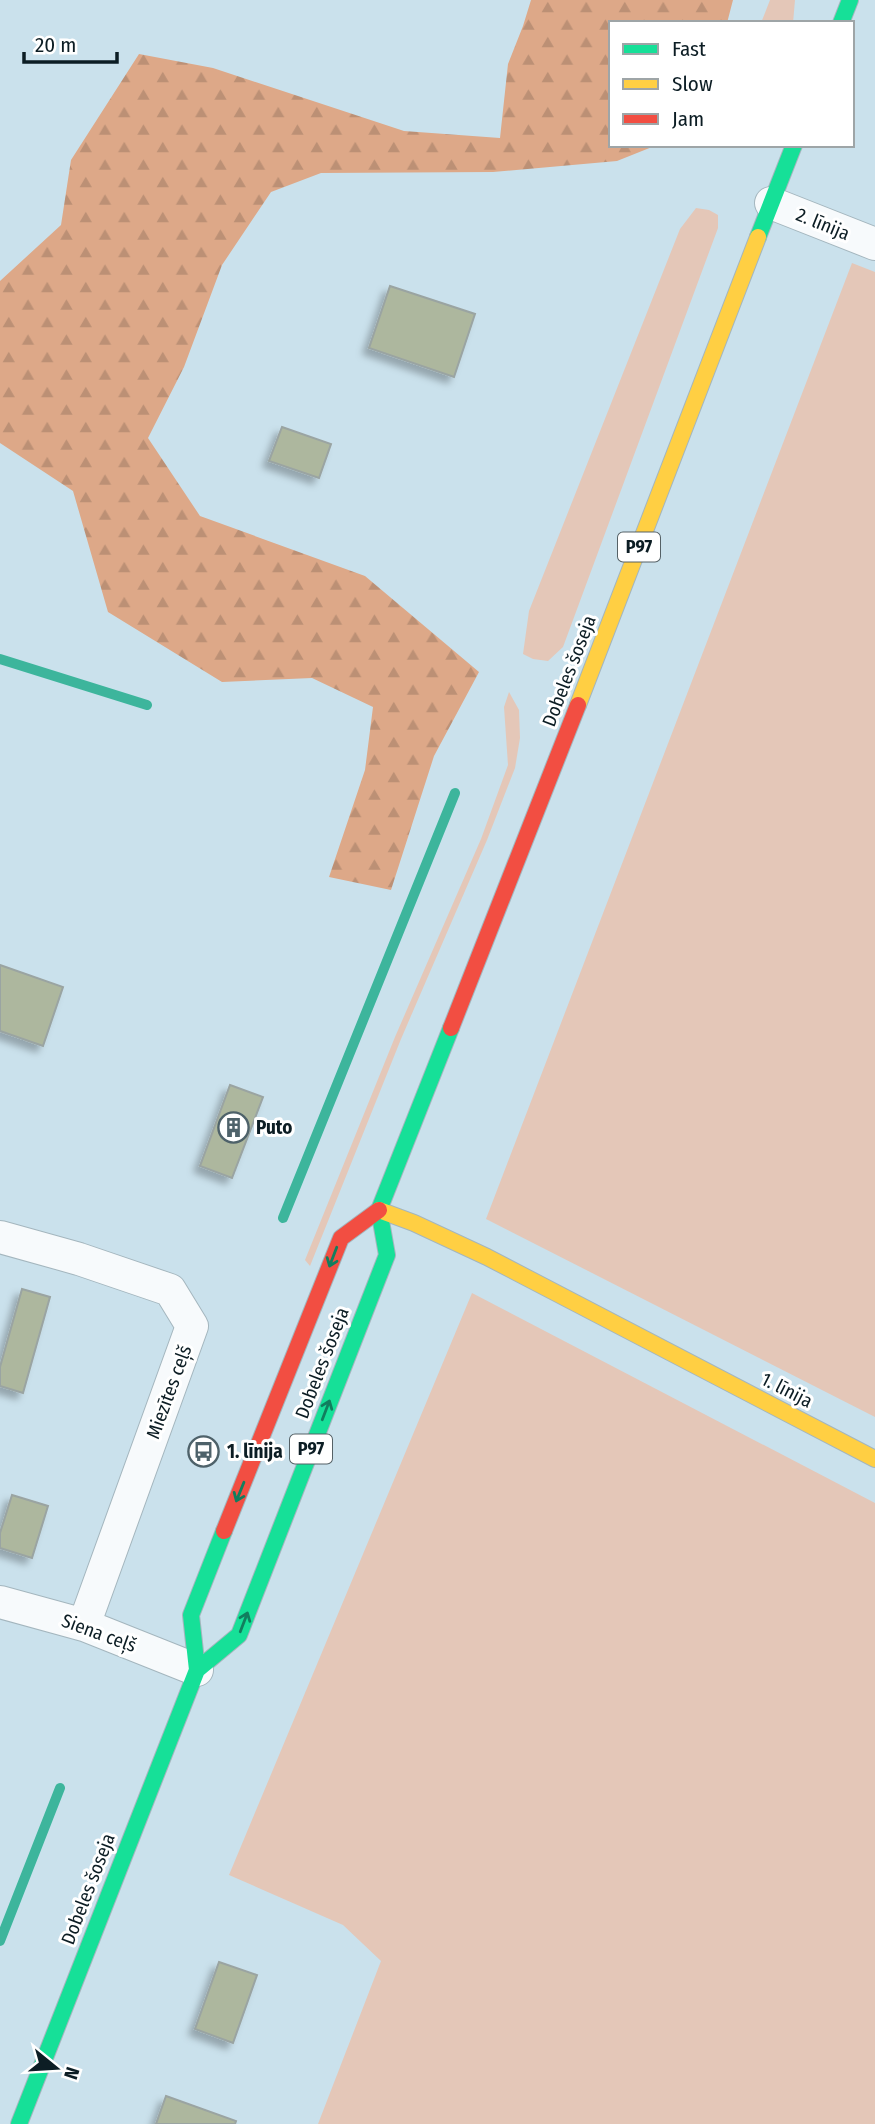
<svg xmlns="http://www.w3.org/2000/svg" width="875" height="2124" font-family="'Fira Sans Condensed',sans-serif">
  <style>
    .grass { fill: #e4c7b8 }
    .forest { fill: url(#forest-firs) }
    .lines { fill: none; stroke-linecap: round; stroke-linejoin: round }
    .stream { stroke: #3db59c; stroke-width: 10 }
    .building { fill: #adb79e; stroke: #9aa4a2; stroke-width: 2; filter: url(#shadow) }
    .street-casing { stroke: #a4b6be; stroke-width: 34 }
    .fast-casing { stroke: #a4b6be; stroke-width: 18 }
    .slow-casing { stroke: #a4b6be; stroke-width: 18 }
    .jam-casing { stroke: #a4b6be; stroke-width: 18 }
    .street { stroke: #f7fafc; stroke-width: 32 }
    .fast { stroke: #16e098; stroke-width: 16 }
    .slow { stroke: #ffcf43; stroke-width: 16 }
    .jam { stroke: #f24e42; stroke-width: 16 }
    .oneway { stroke: #117e5e }
    .labels { text-anchor: middle; dominant-baseline: central; stroke-width: 6; stroke-linejoin: round; paint-order: stroke }
    .shield { fill: #fff; stroke: #556166; stroke-width: 2 }
    .shield-label { font-size: 18px; font-weight: bold; fill: #0c1d24 }
    .street-label { font-size: 19px; fill: #0c1d24; stroke: #fff }
    .poi-label { font-size: 19px; font-weight: bold; fill: #0c1d24; stroke: #fff; text-anchor: start }
  </style>
  <defs>
    <pattern id="forest-firs" width="22" height="20" patternUnits="userSpaceOnUse" patternTransform="scale(1.75)"><rect width="22" height="20" fill="#dda888"/><path d="M5 1l3.5 6h-7zM16 11l3.5 6h-7z" fill="#bc9075"/></pattern>
    <filter id="shadow"><feDropShadow dx="-6" dy="6" stdDeviation="3.5" flood-color="#0004"/></filter>
  </defs>
  <rect width="100%" height="100%" fill="#cae1ec"/>
  <path class="grass" d="M770,0H795L793,23H761Z
    M696,208L709,210L718,215V228L563,647L548,661L533,659L523,654L529,611L680,229Z
    M852,263L875,272V1417L486,1219Z
    M509,692L519,710L520,738L515,768L487,840L401,1039L310,1266L305,1260L395,1037L481,839L508,765L504,707Z
    M472,1293L875,1503V2124H318L381,1961L343,1925L229,1875Z"/>
  <path class="forest" d="M531,0H733L727,23H611V145H657L617,161L493,172L321,173L271,192L222,265L184,367L148,438L200,516L365,576L479,672L434,756L391,890L329,877L365,770L373,707L312,678L222,682L108,612L73,491L0,443V281L61,225L71,160L139,54L213,68L404,131L500,138L508,64L523,26Z"/>
  <g class="lines">
    <path class="stream" d="M0,659L147,705
      M283,1218L455,793
      M0,1941L60,1788"/>
  </g>
  <path class="building" d="M390,286L475,314L454,377L369,348Z
    M282,427L331,444L319,478L269,461Z
    M0,965L63,987L43,1046L0,1031Z
    M230,1085L263,1097L232,1178L200,1166Z
    M22,1289L50,1297L23,1393L0,1386V1367Z
    M12,1495L48,1506L32,1558L0,1548V1533Z
    M219,1962L257,1975L233,2043L195,2029Z
    M166,2096L236,2121L235,2124H156Z"/>
  <g class="lines">
    <defs>
      <path id="street" d="M771,203L875,244
        M0,1237L79,1259L170,1290L192,1326L84,1625
        M0,1602L84,1625L197,1670"/>
      <path id="fast" d="M841,23L850,0
        M758,237L794,145
        M197,1670L239,1635L387,1255L379,1210L451,1028
        M19,2124L197,1670L191,1615L224,1531"/>
      <path id="slow" d="M578,705L758,237
        M379,1210L414,1223L487,1257L875,1459"/>
      <path id="jam" d="M451,1028L578,705
        M224,1531L341,1238L379,1210"/>
    </defs>
    <use href="#street" class="street-casing"/>
    <use href="#fast" class="fast-casing"/>
    <use href="#slow" class="slow-casing"/>
    <use href="#jam" class="jam-casing"/>
    <use href="#street" class="street"/>
    <use href="#fast" class="fast"/>
    <use href="#slow" class="slow"/>
    <use href="#jam" class="jam"/>
  </g>
  <defs><path id="oneway-shaft" d="M-6 0H5M1.5-3L5.5 0L1.5 3" fill="none" stroke-width="1.6" stroke-linecap="round" stroke-linejoin="round" transform="scale(1.75)"/></defs>
  <g class="oneway">
    <use href="#oneway-shaft" transform="translate(333 1257) rotate(111)"/>
    <use href="#oneway-shaft" transform="translate(326 1410) rotate(-69)"/>
    <use href="#oneway-shaft" transform="translate(240 1492) rotate(112)"/>
    <use href="#oneway-shaft" transform="translate(244 1622) rotate(-69)"/>
  </g>
  <defs>
    <symbol id="building-ring" viewBox="-11 -11 22 22"><circle r="9.5" fill="#fff" stroke="#4e626a" stroke-width="1.5"/><path d="M-4-6H4V6H1V3H-1V6H-4ZM-2.5-4.3h1.7v1.8h-1.7ZM.8-4.3h1.7v1.8H.8ZM-2.5-1h1.7V.8h-1.7ZM.8-1h1.7V.8H.8Z" fill="#4e626a"/></symbol>
    <symbol id="bus-ring" viewBox="-11 -11 22 22"><circle r="9.5" fill="#fff" stroke="#4e626a" stroke-width="1.5"/><path d="M-5-6H5V4H4V6H2V4H-2V6H-4V4H-5ZM-3.5-4V0h7V-4ZM-3.5 1.2v1.5H-2V1.2ZM2 1.2v1.5H3.5V1.2Z" fill="#4e626a"/></symbol>
  </defs>
  <g fill-rule="evenodd">
    <use href="#building-ring" x="216" y="1110" width="35" height="35"/>
    <use href="#bus-ring" x="186" y="1434" width="35" height="35"/>
  </g>
  <g class="labels">
    <g class="shield">
      <rect x="618" y="532.5" width="42" height="29" rx="5"/>
      <rect x="290" y="1434.5" width="42" height="29" rx="5"/>
    </g>
    <g class="shield-label">
      <text x="639" y="547">P97</text>
      <text x="311" y="1449">P97</text>
    </g>
    <g class="street-label">
      <text transform="translate(823 224) rotate(22)">2. līnija</text>
      <text transform="translate(569 671) rotate(-69)">Dobeles šoseja</text>
      <text transform="translate(322 1363) rotate(-69)">Dobeles šoseja</text>
      <text transform="translate(787 1390) rotate(27)">1. līnija</text>
      <text transform="translate(169 1392) rotate(-70)">Miezītes ceļš</text>
      <text transform="translate(99 1633) rotate(20)">Siena ceļš</text>
      <text transform="translate(88 1889) rotate(-69)">Dobeles šoseja</text>
    </g>
    <g class="poi-label">
      <text x="256" y="1127">Puto</text>
      <text x="227" y="1451">1. līnija</text>
    </g>
  </g>
  <rect x="609" y="21" width="245" height="126" fill="#ffffff" stroke="#9ea5a7" stroke-width="2"/>
  <rect x="623" y="44" width="35" height="10" fill="#16e098" stroke="#9ea5a7" stroke-width="2"/>
  <text x="672" y="56" font-size="21" fill="#0c1d24">Fast</text>
  <rect x="623" y="79" width="35" height="10" fill="#ffcf43" stroke="#9ea5a7" stroke-width="2"/>
  <text x="672" y="91" font-size="21" fill="#0c1d24">Slow</text>
  <rect x="623" y="114" width="35" height="10" fill="#f24e42" stroke="#9ea5a7" stroke-width="2"/>
  <text x="672" y="126" font-size="21" fill="#0c1d24">Jam</text>
  <g transform="translate(56 2068) rotate(108)" stroke="#ffffff" stroke-width="5" paint-order="stroke">
  <path d="M0-5L12 26L0 18L-12 26Z" fill="#0c1d24"/>
  <text y="-10" font-size="19" font-weight="bold" text-anchor="middle" fill="#0c1d24">N</text>
  </g>
  <path d="M24 52v10h93v-10" fill="none" stroke="#0c1d24" stroke-width="3.5"/>
  <text x="35" y="52" font-size="21" fill="#0c1d24" stroke="#ffffff" stroke-width="5" paint-order="stroke">20 m</text>
</svg>
